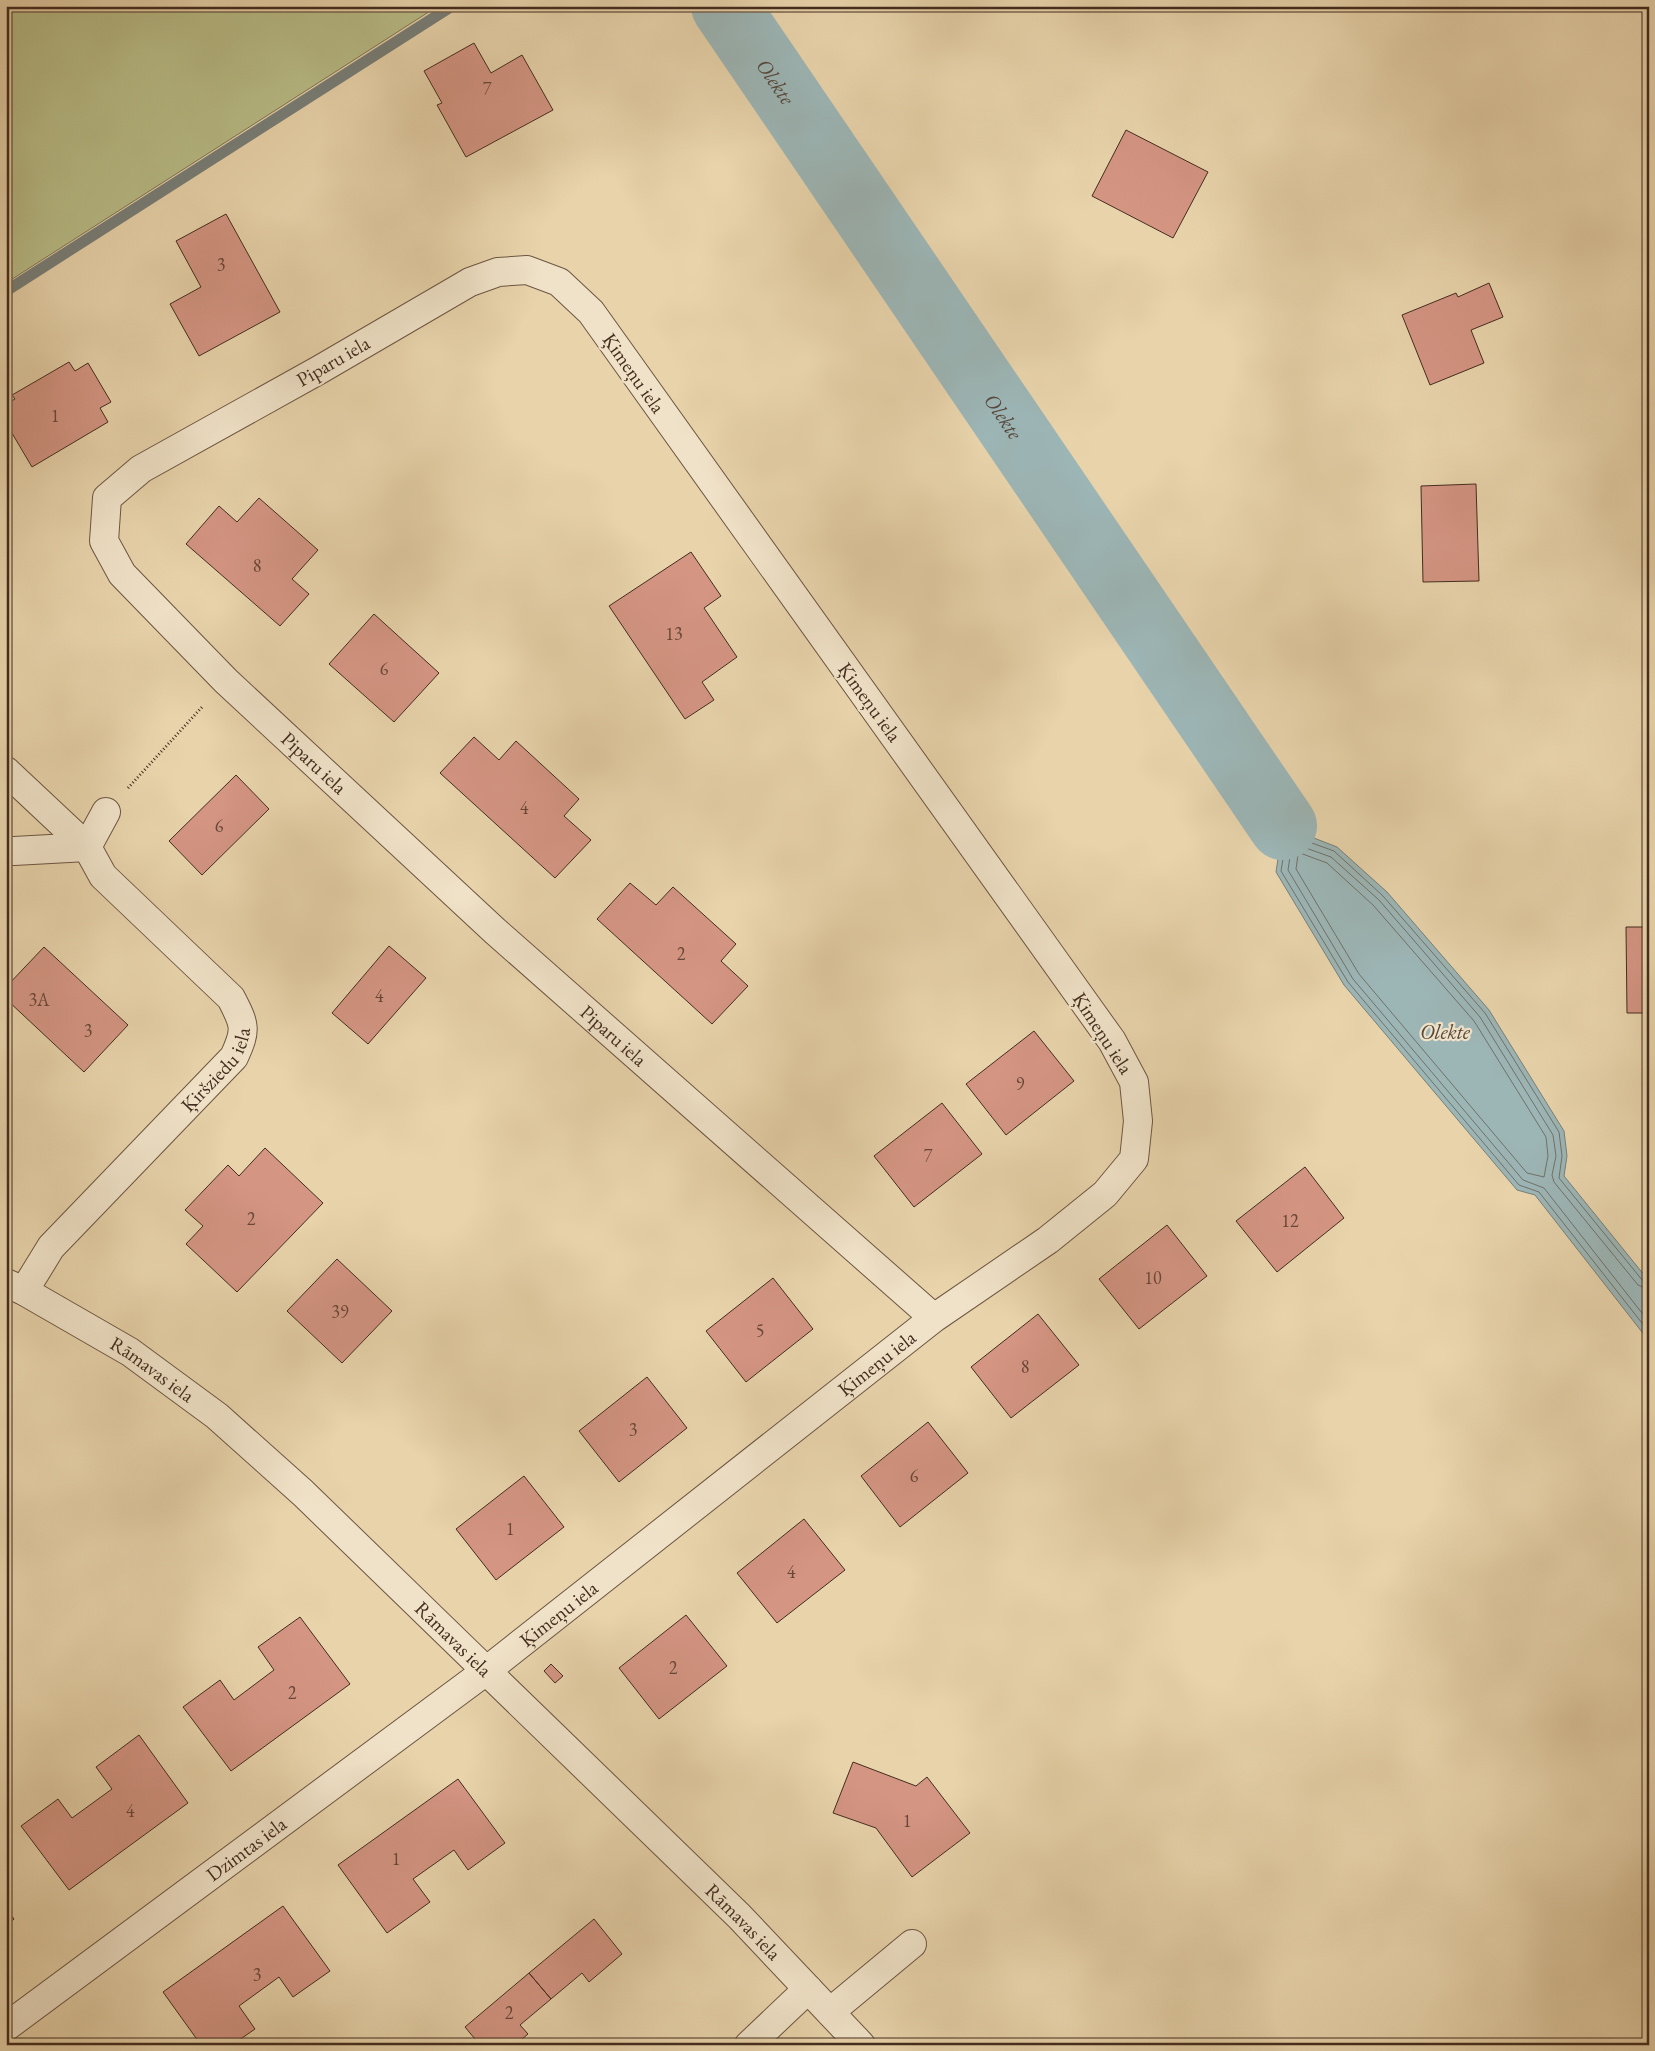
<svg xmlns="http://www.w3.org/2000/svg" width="1655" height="2051" font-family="'EB Garamond',serif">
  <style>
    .green { fill: #b8bc87; stroke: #7e7453 }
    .water { fill: #9cb5b5; stroke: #787f79 }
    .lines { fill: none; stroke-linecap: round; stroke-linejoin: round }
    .shore { stroke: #70716a; stroke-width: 1 }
    .stream { stroke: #787f79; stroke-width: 11 }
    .river { stroke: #9cb5b5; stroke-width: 68 }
    .building { fill: #d49583; stroke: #432d1f }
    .minor-casing { stroke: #6c5642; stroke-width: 30 }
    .path { stroke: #432d1f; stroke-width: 3; stroke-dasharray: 1 2.5; stroke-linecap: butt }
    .minor { stroke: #f0e2c8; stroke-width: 28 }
    .labels { text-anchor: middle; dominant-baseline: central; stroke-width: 4.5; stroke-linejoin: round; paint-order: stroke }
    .number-label { font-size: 18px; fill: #674738 }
    .street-label { font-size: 20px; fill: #432d1f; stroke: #f0e2c8 }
    .water-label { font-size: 21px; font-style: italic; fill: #55483d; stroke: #f0e2c8 }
  </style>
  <rect width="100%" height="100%" fill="#e8d3ab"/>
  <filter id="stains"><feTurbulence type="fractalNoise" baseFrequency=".004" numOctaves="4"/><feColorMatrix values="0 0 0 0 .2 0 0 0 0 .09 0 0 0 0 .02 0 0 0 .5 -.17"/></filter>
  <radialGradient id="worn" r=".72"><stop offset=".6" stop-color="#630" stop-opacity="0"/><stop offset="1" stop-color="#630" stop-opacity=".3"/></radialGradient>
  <path class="green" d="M6,6H438L6,283Z"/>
  <path class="water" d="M1283,826L1337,847L1387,892L1489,1010L1564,1131L1567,1156L1564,1176L1649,1281V1341L1535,1195L1517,1190L1344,985L1276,872Z"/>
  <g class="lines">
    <path class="shore" d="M1300,853L1327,863L1373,905L1474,1021L1546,1137L1548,1156L1544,1177L1527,1173L1359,974L1296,869L1298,855Z
      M1649,1283L1643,1281L1559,1178L1562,1156L1559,1132L1485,1013L1383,896L1334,851L1287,834L1281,871L1348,982L1519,1185L1539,1192L1649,1332
      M1649,1290L1638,1285L1554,1182L1552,1175L1556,1156L1553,1135L1480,1017L1379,900L1331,857L1292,843L1288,870L1353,979L1523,1180L1544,1188L1649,1322"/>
    <path class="stream" d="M6,291L452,6"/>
    <path class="river" id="s1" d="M725,6L1283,826"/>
  </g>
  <path class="building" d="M474,43L491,73L522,55L553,110L466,157L437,105L442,103L424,71Z
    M1126,130L1208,172L1173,238L1092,196Z
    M226,214L280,312L199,356L170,304L201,287L176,241Z
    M1489,283L1503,317L1471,330L1484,363L1430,385L1402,315L1456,293L1458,297Z
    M69,362L75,371L88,363L111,402L100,408L108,422L32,467L6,423V404L15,399L12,395Z
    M1476,484L1479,581L1423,582L1421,486Z
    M259,498L318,550L292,579L309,594L280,626L186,544L219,506L237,522Z
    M691,552L721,596L704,608L737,657L702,682L714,700L685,719L609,606Z
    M374,614L439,673L394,722L329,664Z
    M474,737L499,760L516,741L579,799L564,816L591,840L555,878L440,773Z
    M236,775L269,809L202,875L169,841Z
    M630,883L656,905L673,887L736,944L721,961L748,986L712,1024L597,919Z
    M1626,927H1649V1013H1627Z
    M389,946L426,978L368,1044L332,1013Z
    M44,947L128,1025L84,1072L6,999V987Z
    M1034,1031L1074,1081L1006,1135L966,1084Z
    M942,1103L982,1154L914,1207L874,1156Z
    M265,1148L323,1203L237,1292L186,1244L203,1226L185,1210L228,1165L239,1176Z
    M1305,1167L1344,1218L1277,1272L1236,1221Z
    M1167,1225L1207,1276L1139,1329L1099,1279Z
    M337,1259L392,1311L342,1363L287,1311Z
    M773,1278L813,1329L746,1382L706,1331Z
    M1038,1314L1079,1365L1011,1418L971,1367Z
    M647,1377L687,1428L619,1482L579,1431Z
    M928,1422L968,1473L900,1527L861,1476Z
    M524,1476L564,1527L496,1580L456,1529Z
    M804,1519L845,1570L777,1623L737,1573Z
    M686,1615L727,1666L659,1719L619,1668Z
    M300,1617L350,1684L231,1771L183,1707L220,1680L234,1700L274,1670L258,1647Z
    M551,1664L563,1676L555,1683L544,1671Z
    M139,1735L188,1803L69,1890L21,1826L58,1799L72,1818L112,1789L96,1767Z
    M853,1762L916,1786L927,1777L970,1833L912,1877L876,1828L833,1813Z
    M458,1779L505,1843L468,1870L454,1850L413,1879L430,1902L387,1933L338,1865Z
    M283,1906L330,1971L293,1997L279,1977L239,2006L255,2029L232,2045H201L163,1992Z
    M6,1908L14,1919L6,1927Z
    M594,1919L622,1954L589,1982L582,1973L551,1999L529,1973Z
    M529,1973L551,1999L520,2025L528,2034L515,2045H480L465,2027Z"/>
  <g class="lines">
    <defs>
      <g id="minor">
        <path d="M6,771L87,847"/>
        <path d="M14,851L87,847"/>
        <path id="s2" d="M6,1283L24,1291L130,1352L217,1416L303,1493L739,1916L861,2045"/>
        <path id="s3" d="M24,1291L51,1247L234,1057C247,1029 245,1025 231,998L103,876L87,847L106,812"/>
        <path d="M830,2012L912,1944"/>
        <path id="s4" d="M6,2027L486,1671L934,1318L1048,1240L1105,1194L1134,1159L1138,1121L1134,1082L1112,1041L591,312L559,282L527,270L498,272L470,282L319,370L141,469L107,498L104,541L122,574L226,681L495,931L934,1318"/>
        <path d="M749,2045L808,1989"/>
      </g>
    </defs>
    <use href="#minor" class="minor-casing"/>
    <path class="path" d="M128,788L203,706"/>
    <use href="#minor" class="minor"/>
  </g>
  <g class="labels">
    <g class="number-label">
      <text x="487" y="88">7</text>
      <text x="221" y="264">3</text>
      <text x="55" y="415">1</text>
      <text x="257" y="565">8</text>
      <text x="674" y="633">13</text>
      <text x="384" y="668">6</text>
      <text x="524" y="807">4</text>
      <text x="219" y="825">6</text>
      <text x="681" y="953">2</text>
      <text x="379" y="995">4</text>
      <text x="39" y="999">3A</text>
      <text x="88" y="1030">3</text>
      <text x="1020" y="1083">9</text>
      <text x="928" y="1155">7</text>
      <text x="251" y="1218">2</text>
      <text x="1290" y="1220">12</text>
      <text x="1153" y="1277">10</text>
      <text x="340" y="1311">39</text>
      <text x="760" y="1330">5</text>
      <text x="1025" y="1366">8</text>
      <text x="633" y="1429">3</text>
      <text x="914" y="1475">6</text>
      <text x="510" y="1528">1</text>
      <text x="791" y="1571">4</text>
      <text x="673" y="1667">2</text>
      <text x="292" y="1692">2</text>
      <text x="130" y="1810">4</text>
      <text x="907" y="1820">1</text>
      <text x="396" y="1858">1</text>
      <text x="257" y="1974">3</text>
      <text x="509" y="2012">2</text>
    </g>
    <g class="street-label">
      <text transform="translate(333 361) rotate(-30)">Piparu iela</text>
      <text transform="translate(634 373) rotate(55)">Ķimeņu iela</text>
      <text transform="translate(870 702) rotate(54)">Ķimeņu iela</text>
      <text stroke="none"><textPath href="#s4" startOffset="3355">Piparu iela</textPath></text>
      <text transform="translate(1103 1033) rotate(57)">Ķimeņu iela</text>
      <text stroke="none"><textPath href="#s4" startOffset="3760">Piparu iela</textPath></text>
      <text stroke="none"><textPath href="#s3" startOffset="295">Ķiršziedu iela</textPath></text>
      <text stroke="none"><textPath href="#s4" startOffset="1095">Ķimeņu iela</textPath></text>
      <text stroke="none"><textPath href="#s2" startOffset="170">Rāmavas iela</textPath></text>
      <text stroke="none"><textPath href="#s4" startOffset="690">Ķimeņu iela</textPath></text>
      <text stroke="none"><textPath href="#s2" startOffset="575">Rāmavas iela</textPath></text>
      <text stroke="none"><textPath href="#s4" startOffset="299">Dzimtas iela</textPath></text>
      <text stroke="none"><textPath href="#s2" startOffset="980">Rāmavas iela</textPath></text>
    </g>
    <g class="water-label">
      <text stroke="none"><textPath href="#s1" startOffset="91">Olekte</textPath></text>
      <text stroke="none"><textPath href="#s1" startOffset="496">Olekte</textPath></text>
      <text x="1445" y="1031">Olekte</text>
    </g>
  </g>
  <rect width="1655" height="2051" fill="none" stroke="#e8d3ab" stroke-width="25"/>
  <rect x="8" y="8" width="1640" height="2036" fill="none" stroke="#432d1f" stroke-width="2.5"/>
  <rect x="12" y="12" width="1630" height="2026" fill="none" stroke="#432d1f"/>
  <rect width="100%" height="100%" filter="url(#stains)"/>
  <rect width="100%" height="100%" fill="url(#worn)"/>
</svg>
